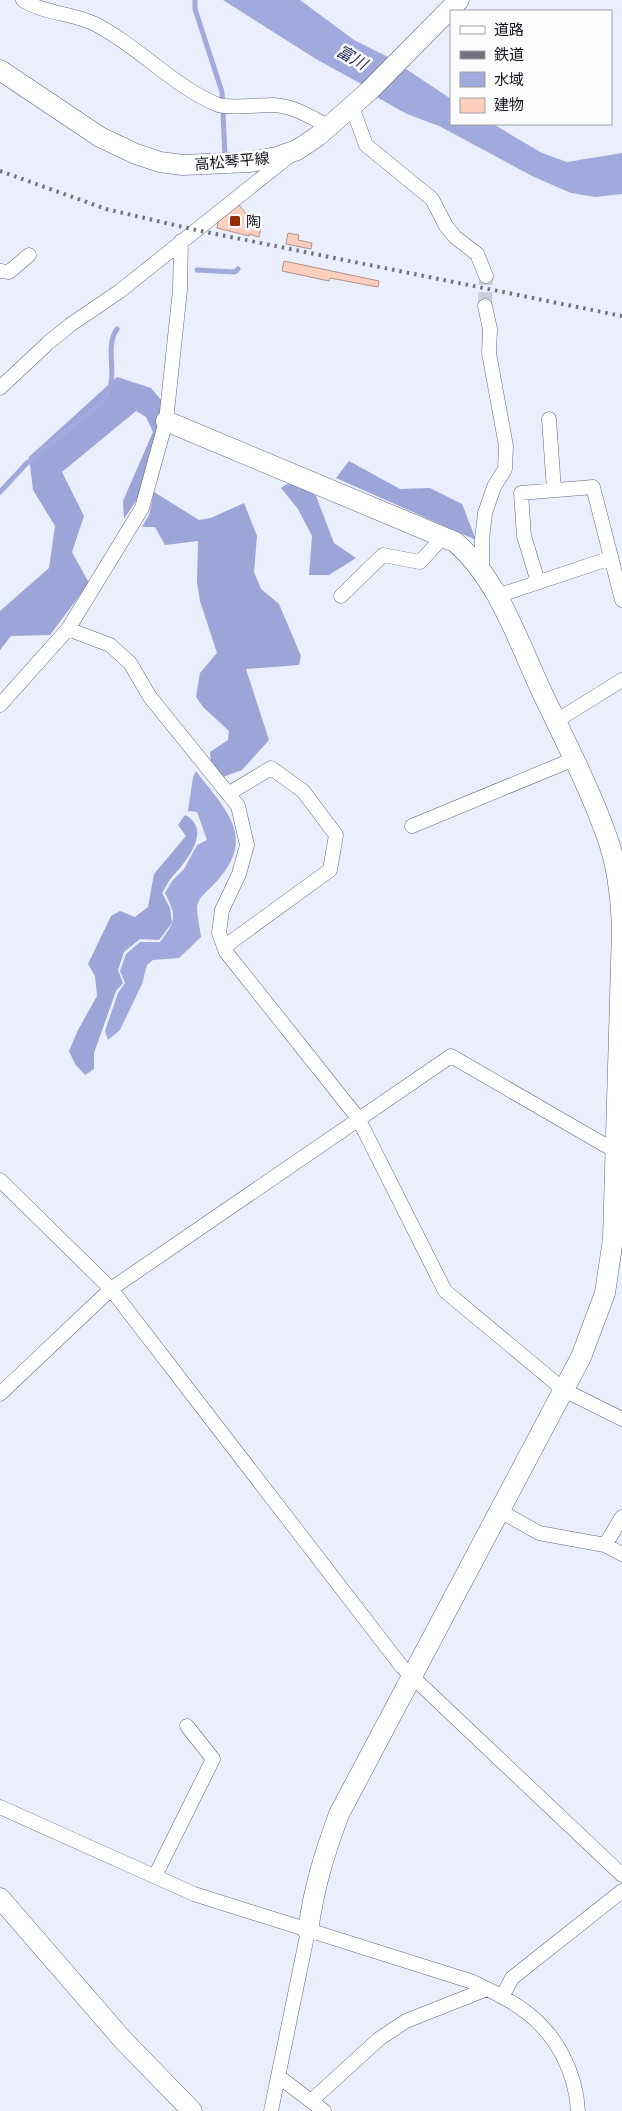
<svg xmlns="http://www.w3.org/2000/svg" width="622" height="2111" font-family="Quicksand,'Noto Sans JP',sans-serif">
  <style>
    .forest { fill: #9ba5d7 }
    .water { fill: #a0aadc }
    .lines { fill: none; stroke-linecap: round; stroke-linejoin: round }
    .stream { stroke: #a0aadc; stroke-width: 5 }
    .building { fill: #fecebf; stroke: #ae938b }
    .street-tunnel { stroke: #cbcedc; stroke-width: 14; stroke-dasharray: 14 7; stroke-linecap: butt }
    .street-casing { stroke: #63677c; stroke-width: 15 }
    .secondary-casing { stroke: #63677c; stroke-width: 21 }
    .street { stroke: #fff; stroke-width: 14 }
    .secondary { stroke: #fff; stroke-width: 20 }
    .rail { stroke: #70737e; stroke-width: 4; stroke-dasharray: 2.5 5; stroke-linecap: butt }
    .poi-dot { fill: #942e09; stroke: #fcfcfc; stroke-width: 2 }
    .labels { text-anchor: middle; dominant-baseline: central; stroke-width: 5; stroke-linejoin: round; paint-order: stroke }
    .street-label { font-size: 15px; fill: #14161e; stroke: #fcfcfc }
    .poi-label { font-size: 15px; fill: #14161e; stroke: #fcfcfc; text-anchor: start }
    .water-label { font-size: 16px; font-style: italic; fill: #1d205b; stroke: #fcfcfc }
  </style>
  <rect width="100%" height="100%" fill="#ebeefd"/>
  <path class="forest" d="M117,377L151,388L162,401L158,431L138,498L124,519L123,501L153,432L146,417L136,411L62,472L84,516L72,552L89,583L50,635L11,636L0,650V611L49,568L55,526L33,490L29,457Z
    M349,461L400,489L430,488L462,504L476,540L336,478Z
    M287,484L302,486L316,496L334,543L356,558L329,575H309L312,536L298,509L281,488Z
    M154,492L199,520L211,518L244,503L257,536L254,572L261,589L279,604L301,656L299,665L246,669L269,740L242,770L223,777L211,763L210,752L228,740L229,731L203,707L196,697L200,673L217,653L200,601L197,583L198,541L165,545L155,527H142L149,515Z
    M185,815C213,830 186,861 173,876C168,881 166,887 162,893L170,908L172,923L159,940L140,939L124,952L118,970L123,983L116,991L94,1053V1069L85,1075L75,1064L69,1051L78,1030L97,996L95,976L88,964L111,916L120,911L135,917L148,907L154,874L186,836L178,825Z"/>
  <path class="water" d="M223,0H300L354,40L388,57L451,99V124H493L542,153L567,162L622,153V194L595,197L571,193L534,177L439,126L407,114L380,99L363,85L316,59Z
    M196,771C226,811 258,837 215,883C209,890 198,897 197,907C197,916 200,928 201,937L179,958L153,960L147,965L142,984L120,1030L108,1040L105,1031L118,993L125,983L120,971L126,954L140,942H160C176,921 177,917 165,893L172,881L184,869L197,845L207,840L197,812L188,811L193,777Z"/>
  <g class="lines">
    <path class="stream" d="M195,0V9L222,92L225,156
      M197,270L235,272L238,269
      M0,492L26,464L101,403C103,400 107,396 108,393C118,372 104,348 117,329"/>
  </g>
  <path class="building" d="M239,205L253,222L252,226L261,228L259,237L249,234V236L217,228L218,222Z
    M288,233L299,235L298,240L312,243L311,249L286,244Z
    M284,261L379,281L378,287L330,278L329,281L282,271Z"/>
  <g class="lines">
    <path class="street-tunnel" d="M485,306L486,276"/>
    <defs>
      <path id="street" d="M23,0C45,14 73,13 95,24C138,46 172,85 216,104C226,109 260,105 273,105C294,106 311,117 329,127
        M352,107L366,145L432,199L446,226L455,237L477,254L486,276
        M0,271L9,272L29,255
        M0,388L48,343L70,325L120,291L288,157
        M549,419L554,490
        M482,570V539L485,513L494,487L505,469L506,446L489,353L490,329L485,306
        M538,582L524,536L521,493L593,487L622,600
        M341,596L383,555L420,562L443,537
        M497,596L611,558
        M68,629L110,645L130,663L150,697L238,806L247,845L239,874L222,910L219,933L226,952L358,1118L445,1291L564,1390L622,1419
        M0,705L68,629L142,508L166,421L180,290L181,241
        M556,721L622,680
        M412,826L574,759
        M224,947L330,870L336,835L303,791L271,768L228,794
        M0,1180L111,1289L402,1667L622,1875
        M0,1394L111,1289L451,1056L617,1152
        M500,1511L539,1533L605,1545L622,1554
        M605,1545L622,1517
        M0,1807L194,1894L473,1982C491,1991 510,1999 526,2012C557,2035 576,2073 578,2111
        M155,1876L213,1759L187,1726
        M502,1997L512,1978L622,1891
        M278,2076L324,2111
        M311,2101L379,2039L406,2021L487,1989
        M271,2111L308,1931"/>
      <path id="secondary" d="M0,70L100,137L136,154L160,162L183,165L250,162L277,157L297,150L318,136L369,91L459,0
        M166,421L455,542C497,578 517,638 540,688C563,737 589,786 607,837C618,867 621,898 622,930
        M0,1898L123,2040L192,2111
        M308,1931C314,1887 324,1855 339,1814L581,1357L605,1293L613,1239L622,930"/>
    </defs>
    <use href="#street" class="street-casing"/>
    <use href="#secondary" class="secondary-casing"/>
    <use href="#street" class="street"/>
    <use href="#secondary" class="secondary"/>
    <path class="rail" d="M0,171L106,209L196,230L622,316"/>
  </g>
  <rect class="poi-dot" x="229" y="215" width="12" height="12" rx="2.5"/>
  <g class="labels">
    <g class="street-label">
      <text transform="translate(232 161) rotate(-5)">高松琴平線</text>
    </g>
    <g class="poi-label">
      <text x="246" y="221">陶</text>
    </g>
    <g class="water-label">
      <text transform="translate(352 57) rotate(30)">富川</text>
    </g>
  </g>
  <rect x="450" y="10" width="162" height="115" fill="#fcfcfc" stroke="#9fa0a3"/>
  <rect x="460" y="26" width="25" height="8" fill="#ffffff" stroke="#9fa0a3"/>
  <text x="494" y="35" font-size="15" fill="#14161e">道路</text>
  <rect x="460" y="51" width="25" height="8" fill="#70737e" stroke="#9fa0a3"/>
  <text x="494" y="60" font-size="15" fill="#14161e">鉄道</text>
  <rect x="460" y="72" width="25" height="15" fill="#a0aadc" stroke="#9fa0a3"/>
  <text x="494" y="85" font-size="15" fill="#14161e">水域</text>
  <rect x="460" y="98" width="25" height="15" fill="#fecebf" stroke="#9fa0a3"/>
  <text x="494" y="110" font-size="15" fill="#14161e">建物</text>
</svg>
